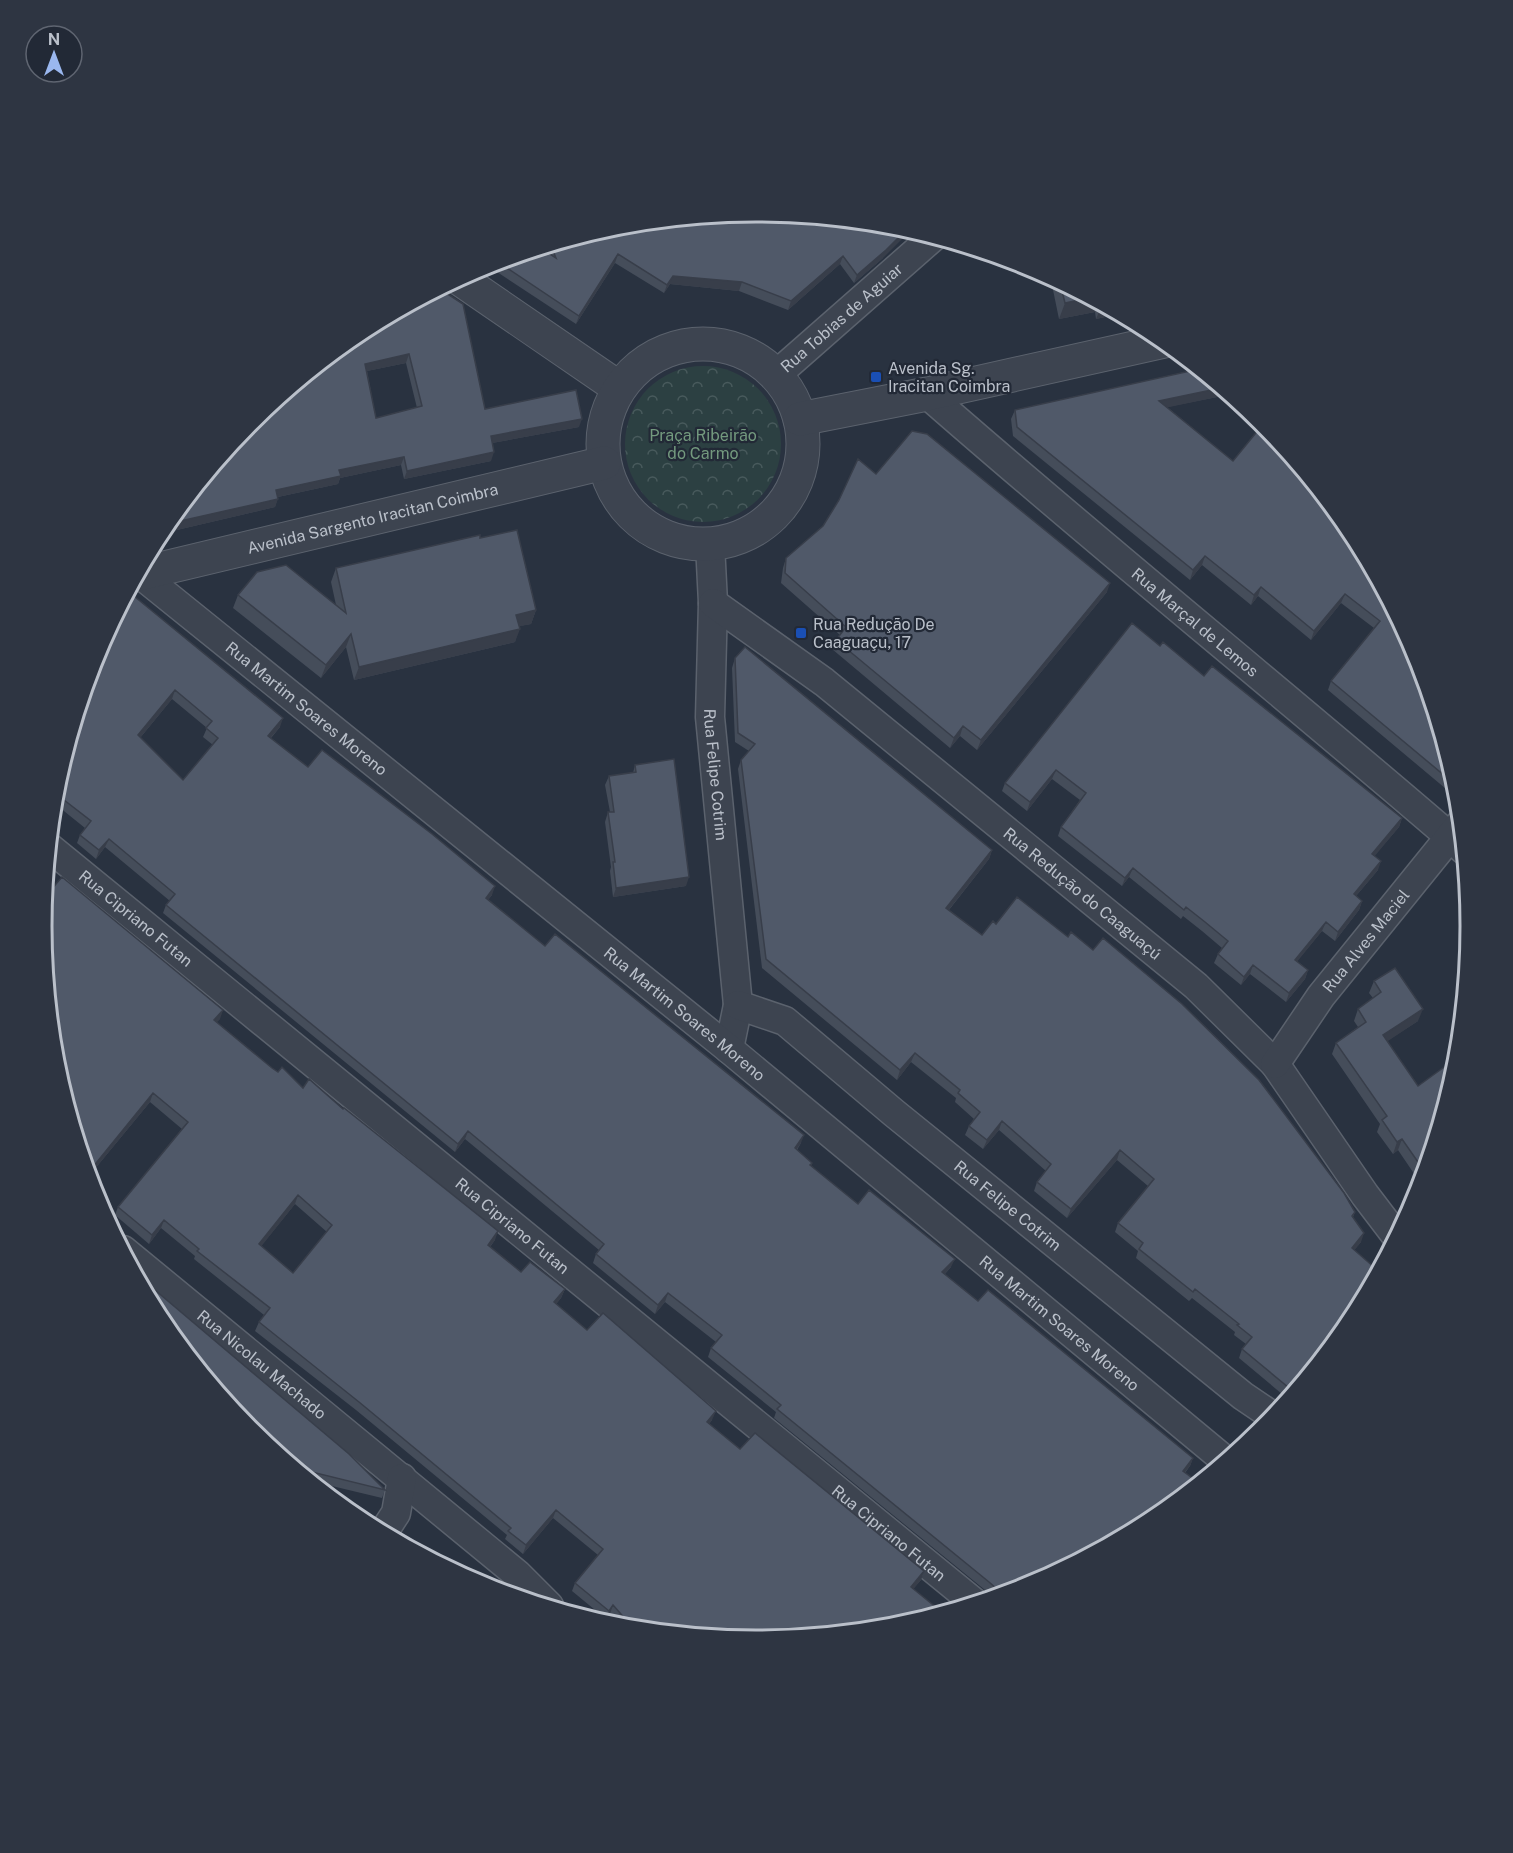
<svg xmlns="http://www.w3.org/2000/svg" width="1513" height="1853" font-family="'Public Sans',sans-serif">
  <style>
    .forest { fill: url(#forest-crowns) }
    .lines { fill: none; stroke-linecap: round; stroke-linejoin: round }
    .minor-casing { stroke: #5b626d; stroke-width: 31 }
    .tertiary-casing { stroke: #5b626d; stroke-width: 35 }
    .minor { stroke: #3d4450; stroke-width: 28 }
    .tertiary { stroke: #3d4450; stroke-width: 33 }
    .wall { fill: #454d5a; fill-rule: evenodd }
    .shaded-wall { fill: #383e4a }
    .building { fill: #505969; stroke: #383e4a; stroke-width: 1.5; fill-rule: evenodd }
    .transit-dot { fill: #1a4fb4; stroke: #222936; stroke-width: 2 }
    .labels { text-anchor: middle; dominant-baseline: central; stroke-width: 4.5; stroke-linejoin: round; paint-order: stroke }
    .street-label { font-size: 16px; fill: #bac0ca; stroke: #222936 }
    .poi-label { font-size: 16px; fill: #bac0ca; stroke: #222936; text-anchor: start }
    .park-label { font-size: 16px; fill: #73997e; stroke: #222936 }
    .rim { fill: none; stroke: #bac0ca; stroke-width: 3 }
  </style>
  <defs>
    <pattern id="forest-crowns" width="20" height="18" patternUnits="userSpaceOnUse" patternTransform="scale(1.5)"><rect width="20" height="18" fill="#2c4042"/><path d="M2 6a3 3 0 1 1 6 0M12 15a3 3 0 1 1 6 0" fill="none" stroke="#485a5c"/></pattern>
  </defs>
  <rect width="100%" height="100%" fill="#293240"/>
  <path class="forest" d="M625 444a78 78 0 1 1 156 0a78 78 0 1 1-156 0Z"/>
  <g class="lines">
    <defs>
      <g id="minor">
        <path id="s1" d="M776,375L933,237"/>
        <path id="s2" d="M927,394C1099,545 1277,688 1450,837L1464,850"/>
        <path id="s3" d="M710,544L713,603L710,717L738,1005L729,1049"/>
        <path id="s4" d="M140,574L729,1049L1226,1461"/>
        <path id="s5" d="M713,603L824,682L1196,986L1275,1064L1365,1195L1397,1237"/>
        <path id="s6" d="M50,848L975,1603"/>
        <path id="s7" d="M738,1005L785,1021L894,1113L1243,1396L1274,1417"/>
        <path id="s8" d="M1275,1064L1321,996L1461,823"/>
        <path id="s9" d="M123,1250L517,1574L549,1606"/>
        <path d="M383,1533L396,1513L402,1478"/>
      </g>
      <g id="tertiary">
        <path d="M460,279L619,388"/>
        <circle cx="703" cy="444" r="100"/>
        <path d="M800,419L927,394L1165,341"/>
        <path id="s10" d="M139,574L604,463"/>
      </g>
    </defs>
    <use href="#minor" class="minor-casing"/>
    <use href="#tertiary" class="tertiary-casing"/>
    <use href="#minor" class="minor"/>
    <use href="#tertiary" class="tertiary"/>
  </g>
  <path class="wall" d="M617,226L883,258L854,283L840,264L788,310L739,291L670,284L664,293L615,263L576,324L488,266L489,265L542,249L546,252L545,248Z
    M1054,279L1119,314L1096,319L1095,312L1059,319L1052,285Z
    M440,289L485,409L579,427L492,443L491,461L404,479L401,465L340,478L338,484L278,497L275,507L164,533L163,529L252,421ZM406,363L417,408L376,418L367,371Z
    M1199,369L1262,422L1351,530L1417,653L1457,787L1458,799L1328,690L1331,681L1374,628L1341,603L1311,640L1258,596L1251,605L1202,565L1190,580L1013,436L1011,419L1015,410ZM1222,396L1260,427L1233,461L1167,407Z
    M876,474L1107,592L977,750L960,736L950,748L832,649L836,640L840,635L781,583L783,568L786,558L823,526Z
    M480,538L536,610L531,624L519,626L515,642L354,680L346,647L321,678L233,608L238,595L336,605L331,582L336,568Z
    M1160,646L1204,676L1402,818L1399,827L1374,856L1378,870L1356,896L1362,901L1359,910L1335,941L1322,931L1297,961L1308,970L1305,979L1286,1002L1250,974L1241,985L1214,963L1218,954L1222,948L1202,931L1183,916L1181,919L1129,877L1122,886L1058,836L1061,827L1080,800L1052,779L1027,811L1002,791L1005,783Z
    M97,653L280,727L271,738L308,767L492,895L488,900L545,946L801,1143L797,1150L812,1163L811,1166L858,1204L951,1267L945,1274L978,1301L1193,1458L1190,1466L1185,1473L1030,1587L993,1598L985,1590L774,1418L776,1412L708,1357L711,1348L716,1342L665,1302L655,1314L593,1263L596,1254L599,1250L465,1139L455,1152L163,913L166,905L170,901L105,847L96,859L77,843L80,835L85,828L54,803L56,787ZM172,699L207,728L203,737L213,745L183,780L140,738Z
    M735,658L992,850L989,859L949,910L982,935L1355,1212L1353,1217L1361,1242L1354,1250L1375,1268L1372,1278L1367,1284L1350,1324L1288,1399L1239,1358L1242,1349L1246,1344L1234,1335L1235,1332L1192,1298L1189,1301L1136,1258L1138,1251L1115,1232L1118,1223L1148,1186L1117,1160L1067,1218L1034,1191L1037,1182L1046,1171L999,1130L983,1149L965,1135L969,1126L974,1119L955,1102L956,1098L911,1062L897,1080L762,968L738,769L741,760L749,751L735,742L732,668Z
    M635,765L686,886L613,897L610,871L611,867L605,822L608,812H610L605,785L609,776L633,773Z
    M1374,981L1418,1021L1387,1041L1418,1086L1457,1066L1421,1184L1398,1150L1393,1154L1377,1132L1380,1124L1332,1054L1336,1043L1358,1027L1354,1021L1358,1009L1373,998L1369,993Z
    M220,1019L216,1022L272,1068L303,1088L343,1109L495,1240L490,1247L521,1272L565,1289L561,1298L556,1304L587,1330L712,1420L709,1424L740,1449L924,1571L921,1580L913,1589L756,1641L623,1628L610,1614L606,1619L572,1591L575,1583L598,1555L553,1518L523,1554L505,1539L507,1535L356,1410L255,1331L259,1322L264,1315L194,1259L195,1256L161,1228L149,1244L115,1215L118,1207L182,1129L150,1102L89,1176L56,1066ZM295,1204L327,1232L293,1273L261,1246Z
    M251,1431L385,1490L382,1498L311,1481Z"/>
  <path class="shaded-wall" d="M907,229L911,230L883,258L854,283L857,275Z
    M618,254L615,263L576,324L579,316Z
    M843,256L840,264L788,310L791,301Z
    M673,276L742,282L739,291L670,284L664,293L667,285Z
    M1089,298L1098,303L1095,312L1059,319L1065,303Z
    M1102,305L1119,314L1096,319Z
    M409,354L406,363L362,372L365,364Z
    M1221,388L1224,390L1222,396L1155,410L1159,401Z
    M582,419L579,427L487,444L491,436Z
    M494,452L491,461L404,479L407,471Z
    M404,457L401,465L340,478L338,484L273,498L276,490L339,470Z
    M278,499L275,507L164,533L167,524Z
    M1205,556L1202,565L1190,580L1193,570Z
    M1110,583L1107,592L977,750L981,740Z
    M1261,587L1258,596L1251,605L1254,595Z
    M1345,594L1341,603L1311,640L1314,631Z
    M536,610L531,624L511,628L516,615Z
    M520,629L515,642L354,680L359,667Z
    M351,634L346,647L321,678L326,665Z
    M175,690L172,699L135,744L138,735Z
    M283,718L280,727L265,744L268,736Z
    M963,726L960,736L950,748L954,738Z
    M1056,770L1052,779L1027,811L1030,802Z
    M1402,818L1399,827L1369,863L1372,854Z
    M109,839L105,847L96,859L99,850Z
    M992,850L989,859L943,917L946,908Z
    M1381,861L1378,870L1350,903L1354,894Z
    M1133,868L1129,877L1122,886L1125,878Z
    M689,877L686,886L613,897L616,888Z
    M495,886L492,895L483,906L486,898Z
    M1362,901L1359,910L1335,941L1338,932Z
    M1326,922L1322,931L1292,968L1295,960Z
    M1253,965L1250,974L1241,985L1244,977Z
    M1308,970L1305,979L1286,1002L1289,993Z
    M1423,1009L1418,1021L1379,1047L1383,1035Z
    M223,1010L220,1019L211,1029L214,1020Z
    M915,1053L911,1062L897,1080L900,1070Z
    M153,1093L150,1102L89,1176L88,1173Z
    M1002,1121L999,1130L983,1149L987,1140Z
    M468,1131L465,1139L455,1152L458,1144Z
    M804,1135L801,1143L791,1157L795,1148Z
    M1402,1139L1398,1150L1393,1154L1397,1142Z
    M1120,1150L1117,1160L1067,1218L1071,1209Z
    M298,1195L295,1204L256,1253L259,1244Z
    M164,1220L161,1228L149,1244L152,1235Z
    M498,1231L495,1240L484,1254L488,1245Z
    M1364,1233L1361,1242L1349,1257L1352,1248Z
    M955,1259L951,1267L939,1280L942,1272Z
    M1375,1268L1372,1278L1361,1291L1365,1282Z
    M565,1289L561,1298L551,1311L554,1302Z
    M668,1293L665,1302L655,1314L658,1305Z
    M716,1411L712,1420L704,1431L707,1422Z
    M1193,1458L1190,1466L1179,1479L1183,1471Z
    M556,1510L553,1518L523,1554L526,1545Z
    M924,1571L921,1580L908,1595L911,1587Z
    M613,1605L610,1614L606,1619L609,1611Z"/>
  <path class="building" d="M757,212L896,226L907,229L886,250L857,275L843,256L791,301L742,282L673,276L667,285L618,254L579,316L498,262L542,249L556,258L551,246L617,226Z
    M1060,283L1089,298L1065,303Z
    M440,289L463,304L485,409L576,390L582,419L491,436L494,452L407,471L404,457L339,470L341,476L276,490L278,499L167,524L252,421L360,332ZM409,354L422,406L376,418L365,364Z
    M1199,369L1221,388L1159,401L1233,461L1264,423L1351,530L1417,653L1457,786L1331,681L1380,621L1345,594L1314,631L1261,587L1254,595L1205,556L1193,570L1017,427L1015,410Z
    M912,431L927,434L1110,583L981,740L963,726L954,738L836,640L846,627L785,573L786,558L823,526L839,500L858,459L876,474Z
    M517,530L536,610L516,615L520,629L359,667L351,634L326,665L238,595L257,572L286,565L346,613L336,568L480,535V538Z
    M129,592L283,718L268,736L308,767L322,750L432,834L495,886L486,898L545,946L555,934L804,1135L795,1148L812,1163L810,1165L858,1204L869,1190L955,1259L942,1272L978,1301L988,1290L1193,1458L1183,1471L1199,1483L1153,1521L1030,1587L994,1597L998,1590L989,1582L777,1409L781,1405L711,1348L722,1335L668,1293L658,1305L596,1254L604,1244L468,1131L458,1144L166,905L175,894L109,839L99,850L80,835L91,821L55,793L56,787L97,653ZM175,690L212,721L206,728L218,738L183,780L138,735Z
    M1132,623L1160,646L1163,642L1204,676L1212,666L1402,818L1372,854L1381,861L1354,894L1362,901L1338,932L1326,922L1295,960L1308,970L1289,993L1253,965L1244,977L1218,954L1228,941L1205,922L1186,907L1184,910L1133,868L1125,878L1061,827L1086,793L1056,770L1030,802L1005,783Z
    M745,647L992,850L946,908L982,935L993,921L996,924L1017,897L1068,937L1071,932L1093,950L1103,938L1182,1004L1259,1080L1344,1193L1355,1212L1352,1216L1364,1233L1352,1248L1375,1268L1365,1282L1370,1287L1350,1324L1294,1392L1242,1349L1252,1337L1237,1325L1239,1324L1195,1289L1193,1292L1139,1249L1143,1243L1118,1223L1154,1179L1120,1150L1071,1209L1037,1182L1051,1164L1002,1121L987,1140L969,1126L980,1112L958,1093L960,1090L915,1053L900,1070L766,959L741,760L755,744L738,733L735,658Z
    M674,759L689,877L616,888L613,862H615L608,812H614L609,776L636,772L635,765Z
    M62,877L223,1010L214,1020L272,1068L278,1072L282,1067L303,1088L309,1079L343,1109L344,1108L498,1231L488,1245L521,1272L530,1262L565,1289L554,1302L587,1330L603,1313L716,1411L707,1422L740,1449L755,1433L924,1571L911,1587L943,1613L896,1627L756,1641L643,1629L627,1621L613,1605L609,1611L575,1583L603,1549L556,1510L526,1545L508,1531L511,1528L359,1402L259,1322L270,1308L197,1251L199,1249L164,1220L152,1235L118,1207L188,1122L153,1093L88,1173L56,1066L42,927L46,888L50,891ZM298,1195L332,1225L293,1273L259,1244Z
    M1395,968L1423,1009L1383,1035L1418,1086L1458,1057L1457,1066L1425,1172L1402,1139L1397,1142L1382,1120L1387,1116L1336,1043L1366,1022L1358,1009L1381,992L1374,981Z
    M136,1274L349,1454L385,1490L300,1469L299,1471L251,1431L162,1323Z"/>
  <g class="transit-dot">
    <rect x="870" y="371" width="12" height="12" rx="3"/>
    <rect x="795" y="627" width="12" height="12" rx="3"/>
  </g>
  <g class="labels">
    <g class="street-label">
      <text stroke="none"><textPath href="#s1" startOffset="87">Rua Tobias de Aguiar</textPath></text>
      <text stroke="none"><textPath href="#s10" startOffset="240">Avenida Sargento Iracitan Coimbra</textPath></text>
      <text stroke="none"><textPath href="#s2" startOffset="352">Rua Marçal de Lemos</textPath></text>
      <text stroke="none"><textPath href="#s4" startOffset="214">Rua Martim Soares Moreno</textPath></text>
      <text stroke="none"><textPath href="#s3" startOffset="231">Rua Felipe Cotrim</textPath></text>
      <text stroke="none"><textPath href="#s5" startOffset="470">Rua Redução do Caaguaçú</textPath></text>
      <text stroke="none"><textPath href="#s6" startOffset="111">Rua Cipriano Futan</textPath></text>
      <text stroke="none"><textPath href="#s8" startOffset="153">Rua Alves Maciel</textPath></text>
      <text stroke="none"><textPath href="#s4" startOffset="700">Rua Martim Soares Moreno</textPath></text>
      <text stroke="none"><textPath href="#s7" startOffset="339">Rua Felipe Cotrim</textPath></text>
      <text stroke="none"><textPath href="#s6" startOffset="597">Rua Cipriano Futan</textPath></text>
      <text stroke="none"><textPath href="#s4" startOffset="1186">Rua Martim Soares Moreno</textPath></text>
      <text stroke="none"><textPath href="#s9" startOffset="180">Rua Nicolau Machado</textPath></text>
      <text stroke="none"><textPath href="#s6" startOffset="1083">Rua Cipriano Futan</textPath></text>
    </g>
    <g class="poi-label">
      <text x="888" y="368">Avenida Sg.<tspan x="888" dy="18">Iracitan Coimbra</tspan></text>
      <text x="813" y="624">Rua Redução De<tspan x="813" dy="18">Caaguaçu, 17</tspan></text>
    </g>
    <g class="park-label">
      <text x="703" y="435">Praça Ribeirão<tspan x="703" dy="18">do Carmo</tspan></text>
    </g>
  </g>
  <path d="M0 0H1513V1853H0ZM52 926a704 704 0 1 1 1408 0a704 704 0 1 1-1408 0Z" fill="#2e3542" fill-rule="evenodd"/>
  <path class="rim" d="M52 926a704 704 0 1 1 1408 0a704 704 0 1 1-1408 0Z"/>
  <g transform="translate(54 54)"><circle r="28" fill="#222936" stroke="#5f6571" stroke-width="1.5"/>
  <path d="M0-4.5L10 22L0 15L-10 22Z" fill="#9ab7ef"/>
  <text y="-9" font-size="16" font-weight="bold" text-anchor="middle" fill="#bac0ca">N</text>
  </g>
</svg>
